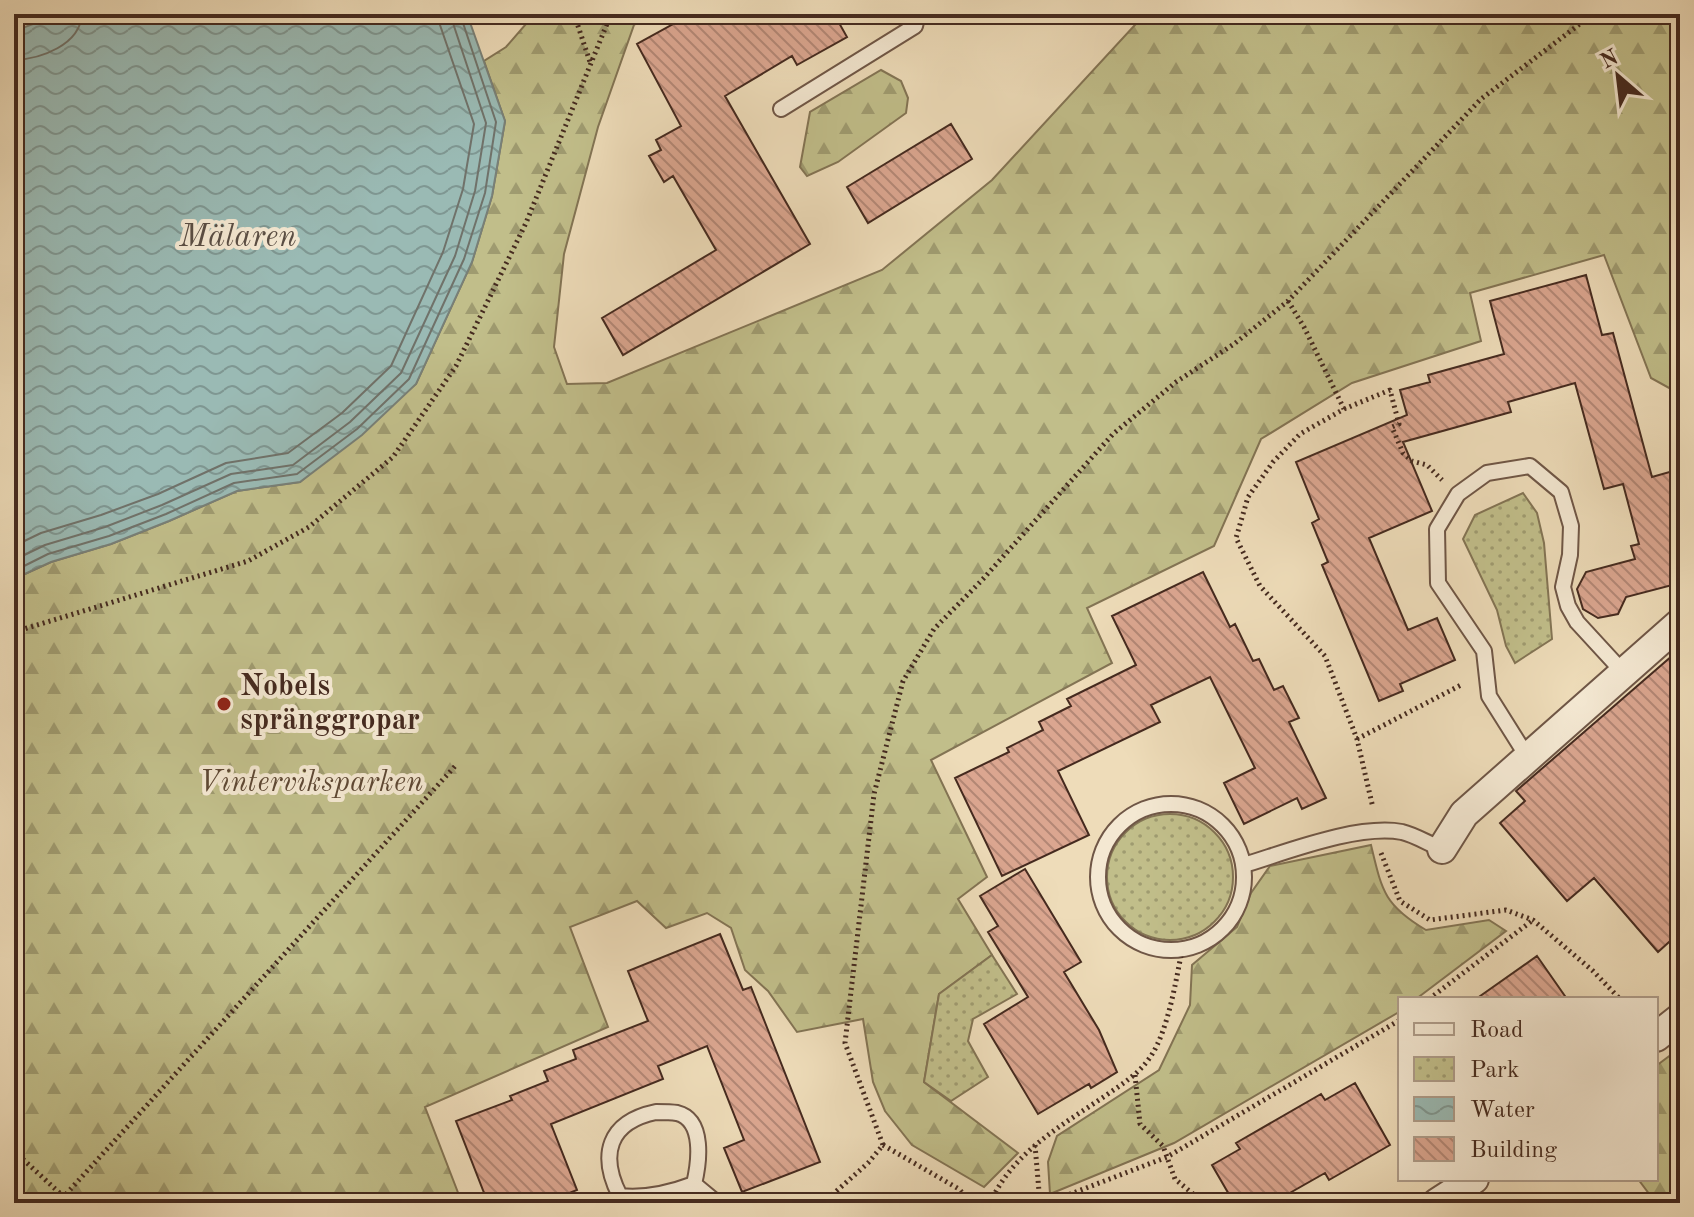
<svg xmlns="http://www.w3.org/2000/svg" width="1694" height="1217" font-family="'Old Standard TT',serif">
  <style>
    .forest { fill: url(#forest-firs); stroke: #837454; stroke-width: 2 }
    .park { fill: url(#park-dots); stroke: #837454; stroke-width: 2 }
    .water { fill: url(#water-waves); stroke: #788078; stroke-width: 2 }
    .lines { fill: none; stroke-linecap: round; stroke-linejoin: round }
    .shore { stroke: #70726a; stroke-width: 2 }
    .building { fill: url(#building-back-hatch); stroke: #452a1f; stroke-width: 2 }
    .service-casing { stroke: #6f5646; stroke-width: 18 }
    .minor-casing { stroke: #6f5646; stroke-width: 32 }
    .path { stroke: #452a1f; stroke-width: 5; stroke-dasharray: 2 4; stroke-linecap: butt }
    .service { stroke: #f4e8d2; stroke-width: 14 }
    .minor { stroke: #f4e8d2; stroke-width: 28 }
    .poi-dot { fill: #8f2418; stroke: #f4e8d2; stroke-width: 3 }
    .labels { text-anchor: middle; dominant-baseline: central; stroke-width: 8; stroke-linejoin: round; paint-order: stroke }
    .poi-label { font-size: 30px; font-weight: bold; fill: #452a1f; stroke: #f4e8d2; text-anchor: start }
    .park-label { font-size: 30px; font-style: italic; fill: #5e4834; stroke: #f4e8d2 }
    .water-label { font-size: 32px; font-style: italic; fill: #5a4e44; stroke: #f4e8d2 }
  </style>
  <defs>
    <pattern id="forest-firs" width="22" height="20" patternUnits="userSpaceOnUse" patternTransform="scale(2)"><rect width="22" height="20" fill="#c1be8a"/><path d="M5 1l3.5 6h-7zM16 11l3.5 6h-7z" fill="#9f9b70"/></pattern>
    <pattern id="park-dots" width="8" height="8" patternUnits="userSpaceOnUse" patternTransform="scale(2)"><rect width="8" height="8" fill="#c1be8a"/><path d="M2 2h.1M6 6h.1" fill="none" stroke="#9f9b70" stroke-width="1.8" stroke-linecap="round"/></pattern>
    <pattern id="water-waves" width="16" height="10" patternUnits="userSpaceOnUse" patternTransform="scale(2)"><rect width="16" height="10" fill="#9abab4"/><path d="M0 5q4-4 8 0t8 0" fill="none" stroke="#7f9792"/></pattern>
    <pattern id="building-back-hatch" width="6" height="6" patternUnits="userSpaceOnUse" patternTransform="scale(2)"><rect width="6" height="6" fill="#dba690"/><path d="M-1 5l2 2M0 0l6 6M5-1l2 2" fill="none" stroke="#b38775"/></pattern>
  </defs>
  <rect width="100%" height="100%" fill="#eedcb9"/>
  <filter id="stains"><feTurbulence type="fractalNoise" baseFrequency=".0025" numOctaves="4"/><feColorMatrix values="0 0 0 0 .2 0 0 0 0 .09 0 0 0 0 .02 0 0 0 .5 -.17"/></filter>
  <radialGradient id="worn" r=".72"><stop offset=".6" stop-color="#630" stop-opacity="0"/><stop offset="1" stop-color="#630" stop-opacity=".3"/></radialGradient>
  <path class="forest" d="M523,14H652L634,25L598,127L564,254L554,347L567,384L607,383L882,270L992,180L1145,14H1680V394L1651,378L1604,255L1470,293L1481,341L1352,383L1261,439L1214,546L1087,608L1112,663L931,760L987,877L958,899L992,955L939,994L924,1082L1018,1153L984,1187L912,1145L885,1111L873,1082L863,1019L797,1032L768,991L745,970L731,928L707,913L666,928L637,901L570,927L608,1027L425,1107L462,1203H14V579L51,562L111,544L169,521L237,491L300,482L416,384L472,262L492,196L505,121L484,61L506,47L526,24Z
    M881,70L901,81L908,98L906,113L838,162L807,176L800,167L810,112Z
    M1371,845C1382,891 1384,905 1426,930L1489,920L1506,931L1416,999H1400L1399,1012L1174,1143L1050,1194L1048,1162L1057,1136L1159,1070L1190,1005L1192,965L1237,927L1251,893L1270,866Z
    M1680,1048V1203H1656L1638,1179H1656V1066Z"/>
  <path class="park" d="M1523,493L1537,513L1544,543L1552,639L1515,663L1506,646L1497,610L1463,539L1475,515Z
    M1107 877a63 63 0 1 1 126 0a63 63 0 1 1-126 0Z
    M992,955L1017,994L973,1019L968,1041L988,1077L951,1101L924,1082L939,994Z"/>
  <path class="water" d="M60,14H467L505,121L492,196L472,262L416,384L362,435L300,482L237,491L169,521L111,544L51,562L14,579V31Z"/>
  <g class="lines">
    <path class="shore" d="M14,60C41,59 80,45 82,14
      M14,546L41,533L101,515L158,494L226,463L288,453L342,413L391,366L443,252L463,189L474,124L440,25L438,14
      M14,560L45,545L105,527L162,505L231,474L293,465L350,422L401,373L455,256L475,191L486,123L450,14
      M14,571L48,554L109,536L166,514L234,483L297,474L357,429L409,379L464,259L485,193L496,122L460,14"/>
  </g>
  <path class="building" d="M668,14H834L847,37L797,65L792,56L725,96L810,244L623,355L602,318L716,250L673,176L664,182L649,156L661,150L656,140L681,126L637,44L673,24Z
    M951,124L972,159L868,223L847,187Z
    M1586,275L1602,335L1613,333L1652,477L1680,469V583L1626,597L1618,614L1598,618L1583,609L1577,589L1586,572L1635,559L1631,546L1639,544L1623,484L1604,489L1575,383L1508,402L1511,412L1403,442L1432,511L1369,538L1408,630L1437,618L1455,660L1400,684L1403,691L1379,701L1322,565L1328,562L1312,523L1319,519L1296,462L1407,415L1400,390L1430,382L1428,375L1504,354L1490,301Z
    M1203,572L1230,627L1235,624L1253,661L1259,659L1274,690L1283,686L1299,718L1289,722L1326,798L1302,809L1297,798L1244,824L1224,783L1255,768L1210,677L1151,705L1160,722L1058,771L1089,835L1002,876L955,778L1009,752L1007,748L1043,730L1039,722L1071,706L1067,699L1136,665L1112,616Z
    M1680,649V932L1658,952L1594,878L1567,901L1500,823L1525,801L1516,791Z
    M1025,869L1081,962L1064,972L1099,1030L1117,1072L1091,1088L1089,1084L1038,1114L984,1024L1028,997L988,932L998,926L980,896Z
    M720,934L743,990L751,987L820,1162L742,1192L724,1148L744,1140L707,1046L658,1066L663,1079L551,1124L577,1190L544,1203H488L456,1121L512,1100L510,1096L548,1081L544,1071L576,1059L573,1050L648,1021L628,971Z
    M1537,956L1567,999H1476Z
    M1355,1083L1390,1145L1329,1180L1325,1173L1272,1203H1234L1212,1165L1240,1149L1236,1143L1321,1094L1325,1100Z"/>
  <g class="lines">
    <defs>
      <path id="service" d="M781,109L915,26L918,14
        M1528,758L1489,696L1484,651L1438,583L1437,529L1458,494L1487,473L1530,466L1561,492L1571,526L1570,555L1563,587L1568,606L1577,622L1623,672
        M1098 877a73 73 0 1 1 146 0a73 73 0 1 1-146 0Z
        M1244,865C1287,852 1357,824 1402,832C1415,835 1429,844 1442,849
        M656,1112C663,1112 671,1112 677,1113C705,1120 699,1163 694,1184C670,1193 646,1199 620,1196C599,1155 608,1122 656,1112Z
        M694,1184L717,1203"/>
      <path id="minor" d="M1442,849L1464,814L1680,623
        M1656,1037L1680,1018
        M1437,1203L1474,1179"/>
    </defs>
    <use href="#service" class="service-casing"/>
    <use href="#minor" class="minor-casing"/>
    <path class="path" d="M574,14L591,65
      M1288,301L1304,327L1344,409L1300,434L1273,462L1248,497L1236,538L1260,586L1325,656L1357,739L1373,808
      M1344,409L1390,390L1399,424L1392,427L1403,453L1412,461L1427,465L1442,480
      M14,632L248,561L309,527L393,457L456,366L526,223L611,14
      M1357,739L1463,684
      M1381,853L1400,901L1430,920L1506,910L1533,920L1593,971L1620,999
      M1429,999L1533,920
      M1135,1075L1140,1124L1163,1146L1175,1179L1204,1203
      M883,1145L959,1189L971,1203
      M1035,1145L1040,1203
      M14,1151L64,1197
      M58,1203L457,764
      M823,1203L868,1163L883,1145L845,1043L874,794L903,681L934,629L983,579L1113,434L1176,382L1234,344L1288,301L1481,99L1593,14
      M990,1203C1013,1152 1061,1126 1105,1096C1122,1084 1139,1074 1151,1056C1168,1030 1176,981 1182,950
      M1047,1203L1167,1157L1400,1020"/>
    <use href="#service" class="service"/>
    <use href="#minor" class="minor"/>
  </g>
  <circle class="poi-dot" cx="224" cy="704" r="8"/>
  <g class="labels">
    <g class="poi-label">
      <text x="240" y="687">Nobels<tspan x="240" dy="34">spränggropar</tspan></text>
    </g>
    <g class="park-label">
      <text x="311" y="783">Vinterviksparken</text>
    </g>
    <g class="water-label">
      <text x="238" y="238">Mälaren</text>
    </g>
  </g>
  <rect width="1694" height="1217" fill="none" stroke="#eedcb9" stroke-width="48"/>
  <rect x="16" y="16" width="1662" height="1185" fill="none" stroke="#452a1f" stroke-width="4"/>
  <rect x="24" y="24" width="1646" height="1169" fill="none" stroke="#452a1f" stroke-width="2"/>
  <rect x="1398" y="997" width="260" height="184" fill="#f4e8d2" stroke="#ae9c8a" stroke-width="2"/>
  <rect x="1414" y="1023" width="40" height="12" fill="#f4e8d2" stroke="#ae9c8a" stroke-width="2"/>
  <text x="1470" y="1037" font-size="24" fill="#452a1f">Road</text>
  <rect x="1414" y="1057" width="40" height="24" fill="url(#park-dots)" stroke="#ae9c8a" stroke-width="2"/>
  <text x="1470" y="1077" font-size="24" fill="#452a1f">Park</text>
  <rect x="1414" y="1097" width="40" height="24" fill="url(#water-waves)" stroke="#ae9c8a" stroke-width="2"/>
  <text x="1470" y="1117" font-size="24" fill="#452a1f">Water</text>
  <rect x="1414" y="1137" width="40" height="24" fill="url(#building-back-hatch)" stroke="#ae9c8a" stroke-width="2"/>
  <text x="1470" y="1157" font-size="24" fill="#452a1f">Building</text>
  <g transform="translate(1618 76) rotate(332)" stroke="#f4e8d2" stroke-width="6" paint-order="stroke">
  <path d="M0-6L14 30L0 20L-14 30Z" fill="#452a1f"/>
  <text y="-12" font-size="22" font-weight="bold" text-anchor="middle" fill="#452a1f">N</text>
  </g>
  <rect width="100%" height="100%" filter="url(#stains)"/>
  <rect width="100%" height="100%" fill="url(#worn)"/>
</svg>
